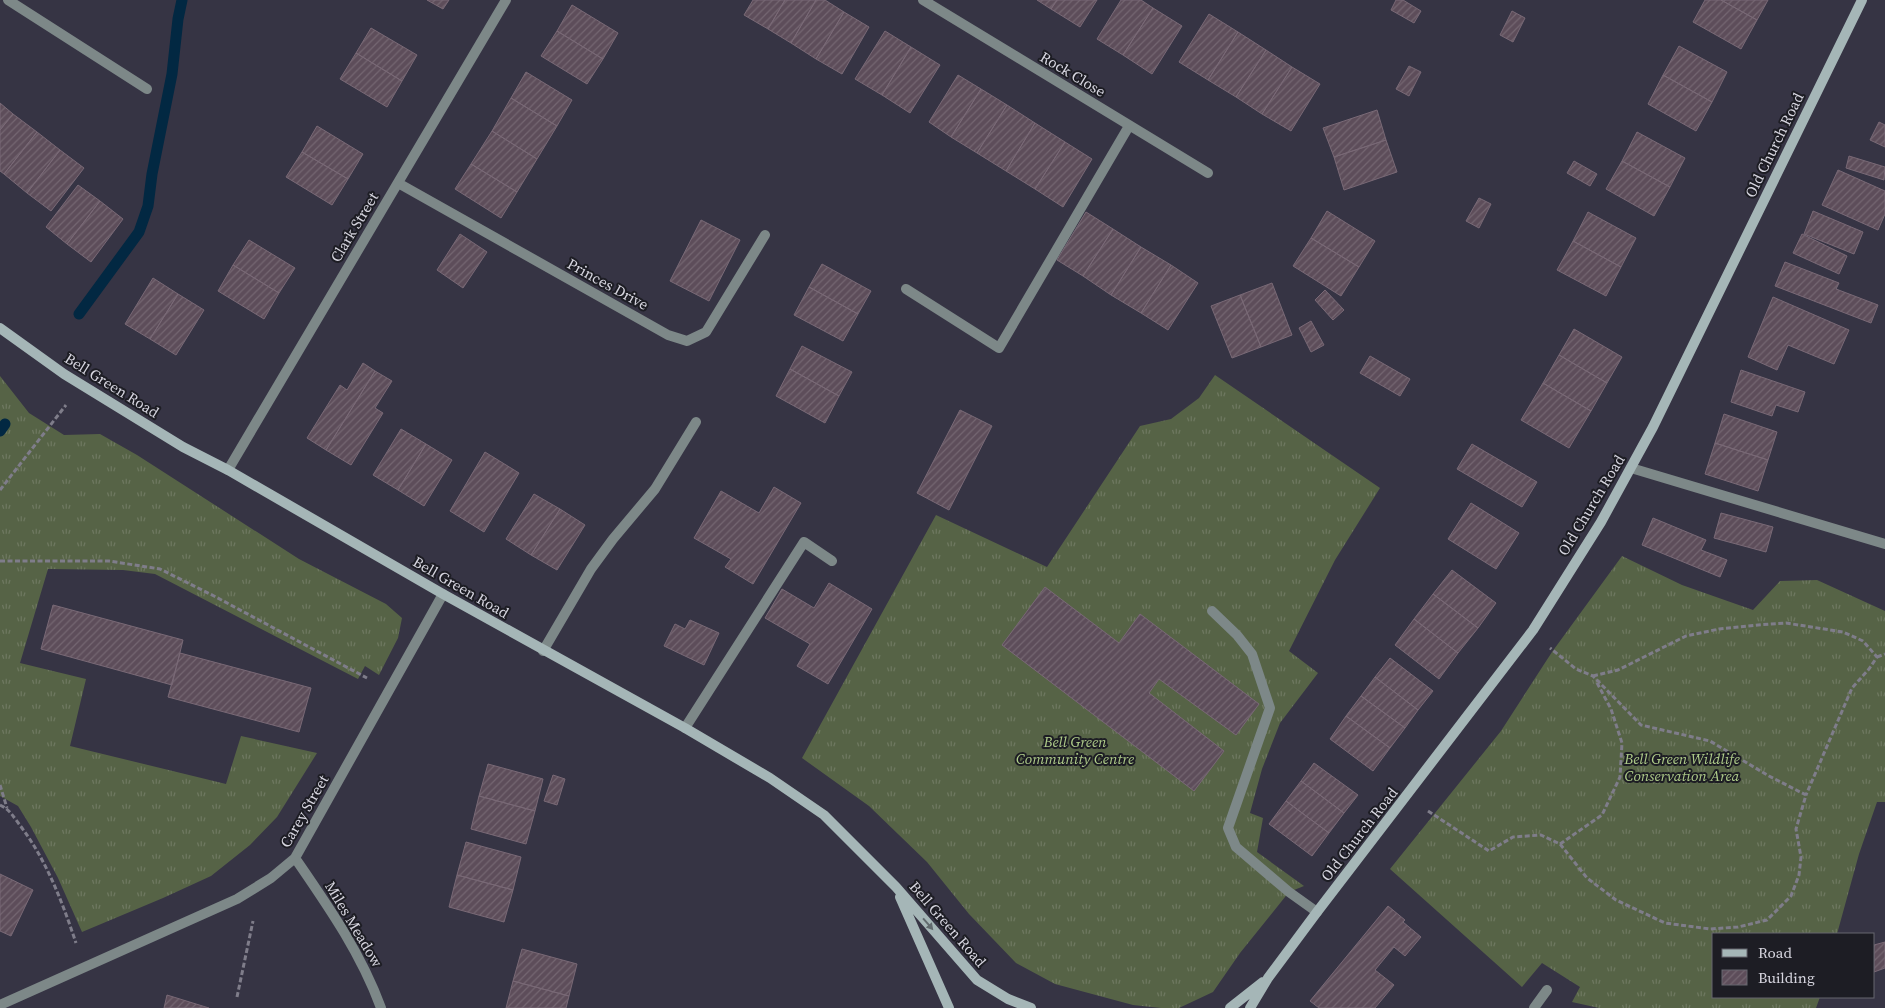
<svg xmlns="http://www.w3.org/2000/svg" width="1885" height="1008" font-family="'Source Serif 4',serif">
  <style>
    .grass { fill: url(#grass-tufts) }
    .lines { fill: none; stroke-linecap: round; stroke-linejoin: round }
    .stream { stroke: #022842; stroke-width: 11 }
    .building { fill: url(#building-hatch); stroke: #796976 }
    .path { stroke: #7f7d8a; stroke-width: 3; stroke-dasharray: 5 2.5; stroke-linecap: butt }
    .service { stroke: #7d8888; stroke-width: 10 }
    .minor { stroke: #7d8888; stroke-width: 10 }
    .secondary { stroke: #a5b6b7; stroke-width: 10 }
    .oneway { fill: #616a6e }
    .labels { text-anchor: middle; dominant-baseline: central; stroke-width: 4; stroke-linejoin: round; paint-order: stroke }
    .street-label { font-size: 15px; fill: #d6d5df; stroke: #1d1d24 }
    .park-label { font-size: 15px; font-style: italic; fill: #aecb89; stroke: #1d1d24 }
  </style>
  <defs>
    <pattern id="grass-tufts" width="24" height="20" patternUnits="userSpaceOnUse" patternTransform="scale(1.25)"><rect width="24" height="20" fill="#566346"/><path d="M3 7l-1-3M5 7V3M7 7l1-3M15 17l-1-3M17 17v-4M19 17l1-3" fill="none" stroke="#6e7860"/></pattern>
    <pattern id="building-hatch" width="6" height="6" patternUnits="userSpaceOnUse" patternTransform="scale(1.25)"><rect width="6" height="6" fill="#5d4d5a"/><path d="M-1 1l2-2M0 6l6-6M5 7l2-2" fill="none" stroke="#746671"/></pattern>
  </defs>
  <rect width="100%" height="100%" fill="#363444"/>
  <path class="grass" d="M1215,375L1380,488L1335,560L1289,651L1318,673L1280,723L1262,769L1250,813L1263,818L1257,852L1304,886L1289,892L1240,953L1213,992L1179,1008H1161L1133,1005L1055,984L1016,963L969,914L927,862L869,806L802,758L936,515L1047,567L1140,426L1171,419L1199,398Z
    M0,376L29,413L64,435L100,434L137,455L299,559L386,604L402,618L398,638L379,675L365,666L358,679L155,574L123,570L48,569L20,663L86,679L70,746L226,784L241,736L317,753L277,817L250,845L211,876L163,898L82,932L58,878L31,827L18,806L0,796Z
    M1622,556L1682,585L1753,610L1780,581L1817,580L1885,611V802H1877L1859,854L1837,934H1714V997H1820L1816,1008H1599L1572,1002L1580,987L1542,963L1522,987L1390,869L1501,731L1552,652Z"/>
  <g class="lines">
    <path class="stream" d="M79,314L139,232L148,206L152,174L172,74L178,19L182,0
      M0,431L5,424"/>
  </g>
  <path class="building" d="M427,0H449L443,9Z
    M753,0H785L768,29L744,15Z
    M785,0H816L791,43L768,29Z
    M816,0H825L844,12L816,59L791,43Z
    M1037,0H1057L1051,9Z
    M1057,0H1097L1080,27L1051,9Z
    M1121,0H1141L1153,8L1123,55L1097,39Z
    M1396,0H1403L1421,11L1414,23L1391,10Z
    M1705,0H1721L1757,20L1741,49L1693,22Z
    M1721,0H1768L1757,20Z
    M572,5L618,33L603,59L557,31Z
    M1153,8L1182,26L1152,74L1123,55Z
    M1512,11L1525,18L1513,42L1500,35Z
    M844,12L869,27L842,74L816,59Z
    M1209,14L1238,32L1208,80L1179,62Z
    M371,28L417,55L402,81L356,53Z
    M557,31L603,59L587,84L541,56Z
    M885,31L911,47L882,95L855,79Z
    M1238,32L1266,50L1236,97L1208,80Z
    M1679,46L1727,72L1712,102L1663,75Z
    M911,47L940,65L910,113L882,95Z
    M1266,50L1292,67L1262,114L1236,97Z
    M356,53L402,81L387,107L340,79Z
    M1409,66L1421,72L1409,96L1396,89Z
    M1292,67L1320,84L1291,131L1262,114Z
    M526,72L572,100L557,126L511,98Z
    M958,75L981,89L951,137L929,122Z
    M1663,75L1712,102L1696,131L1648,104Z
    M981,89L1007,105L977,153L951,137Z
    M511,98L557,126L537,159L492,131Z
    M0,103L13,114L0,130Z
    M1007,105L1035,123L1006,171L977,153Z
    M1377,110L1386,140L1334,157L1323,128Z
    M13,114L37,132L4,174L0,171V130Z
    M1879,122L1885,125V147L1870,140Z
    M1035,123L1065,142L1035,189L1006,171Z
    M317,126L363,154L348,179L302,152Z
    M492,131L537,159L517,192L471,164Z
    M37,132L60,150L27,193L4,174Z
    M1637,132L1685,158L1670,187L1622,161Z
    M1386,140L1397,172L1344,190L1334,157Z
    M1065,142L1092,159L1063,207L1035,189Z
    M60,150L84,168L51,211L27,193Z
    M302,152L348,179L332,205L286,177Z
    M1849,156L1885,167L1884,180L1846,168Z
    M1574,161L1597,174L1590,186L1567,173Z
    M1622,161L1670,187L1654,216L1606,189Z
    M471,164L517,192L501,218L455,189Z
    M1838,170L1885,191V214L1878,230L1822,205Z
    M78,185L100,201L67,244L46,227Z
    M1479,198L1491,204L1479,228L1466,221Z
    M100,201L123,219L91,262L67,244Z
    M1327,211L1375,241L1359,267L1311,238Z
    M1813,211L1863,232L1854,254L1804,234Z
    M1086,212L1113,229L1083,276L1057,260Z
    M1588,212L1636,238L1621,267L1573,241Z
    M701,220L740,240L709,301L670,281Z
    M1113,229L1141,247L1111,295L1083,276Z
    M460,234L487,252L463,288L437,270Z
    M1802,234L1847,256L1839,274L1793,253Z
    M1311,238L1359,267L1341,296L1293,266Z
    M249,240L295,268L279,293L233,265Z
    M1573,241L1621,267L1606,296L1557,270Z
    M1141,247L1171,265L1141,313L1111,295Z
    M1785,262L1839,283L1836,289L1878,305L1871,323L1775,286Z
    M822,264L871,291L858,314L809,287Z
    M233,265L279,293L264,319L218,291Z
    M1171,265L1198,283L1168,330L1141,313Z
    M153,278L178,294L150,339L125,324Z
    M1272,283L1292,335L1261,347L1240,295Z
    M809,287L858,314L843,341L794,315Z
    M1325,290L1344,310L1333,320L1315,300Z
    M178,294L204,310L176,355L150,339Z
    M1240,295L1261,347L1232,358L1211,306Z
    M1773,297L1849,330L1834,364L1788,345L1777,370L1748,357Z
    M1311,321L1324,345L1311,352L1299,328Z
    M1574,329L1622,357L1607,383L1559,355Z
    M802,346L852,372L839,396L790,369Z
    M1559,355L1607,383L1591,411L1543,383Z
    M1370,356L1410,379L1400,396L1360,373Z
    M363,363L375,371L326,450L307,438L340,385L347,390Z
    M790,369L839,396L825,423L776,396Z
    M1741,370L1805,392L1798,412L1776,405L1772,416L1731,402Z
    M375,371L392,381L375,408L383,413L351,465L326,450Z
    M1543,383L1591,411L1569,448L1521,420Z
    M960,410L992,426L949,510L917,493Z
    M1724,414L1777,432L1768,460L1715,443Z
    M401,429L426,444L398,490L373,475Z
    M1715,443L1768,460L1758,491L1705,474Z
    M426,444L452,460L424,506L398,490Z
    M1472,444L1537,482L1522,507L1457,469Z
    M485,452L519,473L484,532L450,511Z
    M774,487L801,503L753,584L725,567L731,559L694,538L721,491L759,513Z
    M534,494L560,509L531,555L506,539Z
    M1471,503L1519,533L1496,569L1448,539Z
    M560,509L585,525L557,570L531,555Z
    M1721,513L1773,527L1766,552L1714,538Z
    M1653,518L1706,540L1701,550L1727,560L1720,577L1642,545Z
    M1452,570L1496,603L1478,628L1433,594Z
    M829,583L872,609L828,684L797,666L810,644L765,618L782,589L814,608Z
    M1045,587L1119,643L1140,614L1259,704L1236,735L1159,679L1149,693L1224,751L1194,791L1002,645Z
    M1433,594L1478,628L1458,653L1414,619Z
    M53,605L183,640L172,685L41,649Z
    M1414,619L1458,653L1439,679L1395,645Z
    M690,620L719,633L704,665L664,646L675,624L685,629Z
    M180,653L311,688L299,732L168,697Z
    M1390,658L1433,691L1418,710L1375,677Z
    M1375,677L1418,710L1405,728L1361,696Z
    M1361,696L1405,728L1390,748L1346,716Z
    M1346,716L1390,748L1373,771L1330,739Z
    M1314,763L1358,795L1344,813L1301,781Z
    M488,764L543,779L535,811L479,796Z
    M553,775L565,779L557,805L544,801Z
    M1301,781L1344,813L1329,833L1286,801Z
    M479,796L535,811L526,844L471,829Z
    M1286,801L1329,833L1312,856L1269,824Z
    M466,842L521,857L513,890L457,875Z
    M0,874L33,890L11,936L0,931Z
    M457,875L513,890L504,922L449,907Z
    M1388,906L1405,920L1403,922L1421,937L1405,956L1394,947L1375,970L1394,985L1375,1008H1319L1310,1001Z
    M1885,942V968L1874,972V945Z
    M522,949L577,964L569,996L513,981Z
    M513,981L569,996L566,1008H506Z
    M167,995L209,1008H164Z"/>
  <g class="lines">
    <path class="path" d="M0,490L66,405
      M0,561H109L160,569L214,596L367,678
      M1877,657L1885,654
      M1593,676L1618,670L1686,636L1719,629L1758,625L1786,623L1843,632L1863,641L1877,657L1869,669L1852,688L1806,795
      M0,785L7,808
      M0,805C9,809 13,816 19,824C46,859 62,901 76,943
      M1428,811L1489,851L1513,837L1541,835L1560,844L1587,878L1616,900L1665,923L1710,929L1738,927L1767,920L1791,896L1799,875L1801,857L1796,829L1806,795L1769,776L1710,741L1641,725L1593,676L1576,669L1550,648
      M1560,844L1602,815L1620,777L1622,743L1611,709L1596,681
      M237,997L253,921"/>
    <path class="service" d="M906,289L999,348L1129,126
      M1631,468L1885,544
      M1212,611L1237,635L1252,654L1270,708L1228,828L1236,847L1289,892L1317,912
      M543,651L591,569L613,539L655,489L696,422
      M685,728L804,542L832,561"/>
    <path class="minor" d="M8,0L147,89
      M923,0L1208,173
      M398,183L668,335L687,341L706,332L765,235
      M228,470L506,0
      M295,858C328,906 361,953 381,1008
      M0,1005L237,899L271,878L295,858L443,594
      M1534,1008L1547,990"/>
    <path class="secondary" d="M0,328L64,374L183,447L228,470L443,594L685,728L770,778L824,815L896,887L977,980L1008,999L1031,1008
      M900,897L949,1008
      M1230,1008L1263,982
      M1250,1008L1268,978L1317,912L1533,630L1601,522L1653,427L1862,0"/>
  </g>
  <defs><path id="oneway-solid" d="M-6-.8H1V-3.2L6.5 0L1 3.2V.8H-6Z" transform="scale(1.25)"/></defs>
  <use class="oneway" href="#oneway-solid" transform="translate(928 924) rotate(49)"/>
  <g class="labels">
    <g class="street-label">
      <text transform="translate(1073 74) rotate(31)">Rock Close</text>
      <text transform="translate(1774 145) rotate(-64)">Old Church Road</text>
      <text transform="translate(354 227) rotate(-59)">Clark Street</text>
      <text transform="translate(608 284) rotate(29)">Princes Drive</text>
      <text transform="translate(112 385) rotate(32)">Bell Green Road</text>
      <text transform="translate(1591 505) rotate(-59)">Old Church Road</text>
      <text transform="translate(461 587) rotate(30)">Bell Green Road</text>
      <text transform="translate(304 811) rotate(-60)">Carey Street</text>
      <text transform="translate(1359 834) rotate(-52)">Old Church Road</text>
      <text transform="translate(354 924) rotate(59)">Miles Meadow</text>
      <text transform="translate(948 924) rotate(49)">Bell Green Road</text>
    </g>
    <g class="park-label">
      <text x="1075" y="741">Bell Green<tspan x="1075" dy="17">Community Centre</tspan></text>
      <text x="1682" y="758">Bell Green Wildlife<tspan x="1682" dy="17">Conservation Area</tspan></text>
    </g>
  </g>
  <rect x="1712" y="933" width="162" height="65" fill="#1d1d24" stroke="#67676f"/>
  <rect x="1722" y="949" width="25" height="8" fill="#a5b6b7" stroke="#67676f"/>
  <text x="1758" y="958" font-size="15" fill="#d6d5df">Road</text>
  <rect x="1722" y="970" width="25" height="15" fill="url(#building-hatch)" stroke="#67676f"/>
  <text x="1758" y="983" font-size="15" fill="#d6d5df">Building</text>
</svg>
